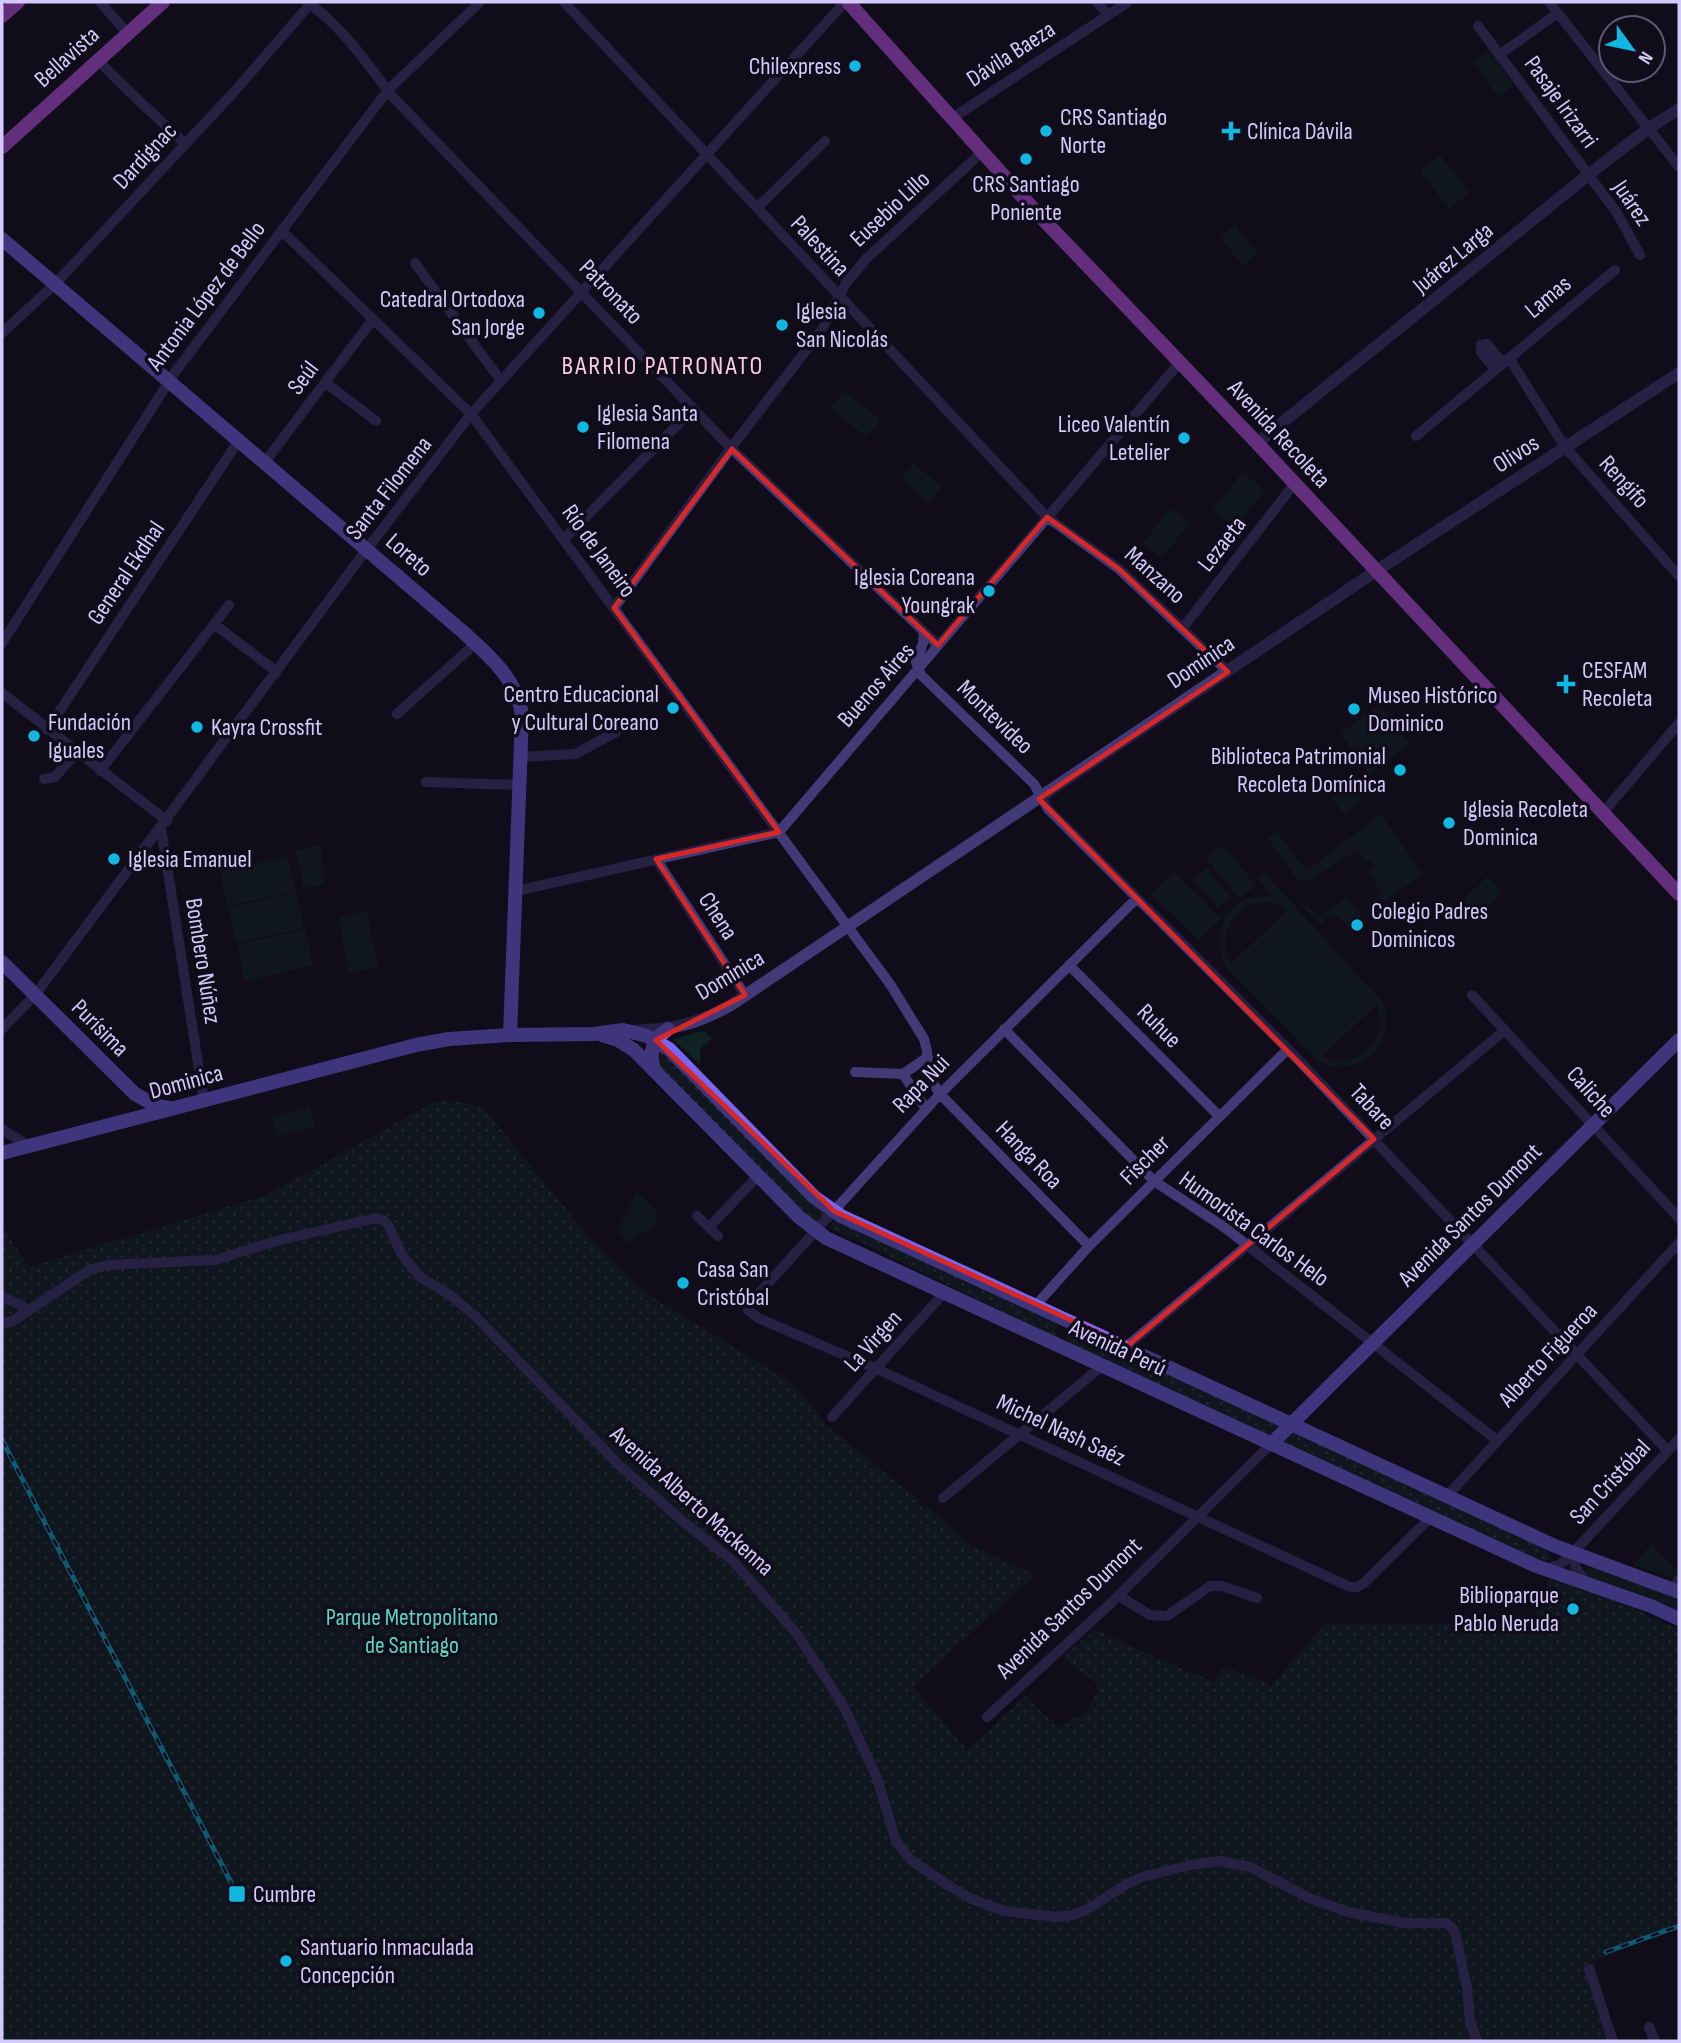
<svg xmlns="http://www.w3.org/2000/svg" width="1681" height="2043" font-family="'Sofia Sans Condensed',sans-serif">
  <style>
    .green { fill: #0f2224; fill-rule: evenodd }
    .park { fill: url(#park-dots) }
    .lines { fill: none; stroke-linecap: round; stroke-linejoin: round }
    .minor { stroke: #423a76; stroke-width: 10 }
    .tertiary { stroke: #423a76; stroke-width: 12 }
    .secondary { stroke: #7867f4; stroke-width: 14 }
    .primary { stroke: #c858f3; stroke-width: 14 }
    .rail-casing { stroke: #10b7e0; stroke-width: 5 }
    .rail { stroke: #100c1a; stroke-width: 2.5; stroke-dasharray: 8; stroke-linecap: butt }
    .marked { fill: none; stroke: #d62828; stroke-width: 5; stroke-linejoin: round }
    .poi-dot { fill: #10b7e0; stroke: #100c1a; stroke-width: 2.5 }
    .labels { text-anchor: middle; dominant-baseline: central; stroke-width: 7; stroke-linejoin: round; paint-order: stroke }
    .street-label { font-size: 24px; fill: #d3c9fb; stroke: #100c1a }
    .poi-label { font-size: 24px; fill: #d3c9fb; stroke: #100c1a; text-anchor: start }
    .park-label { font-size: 24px; fill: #5cd4c2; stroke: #100c1a }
    .neighbourhood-label { font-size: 26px; letter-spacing: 2px; fill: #fbcbe5; stroke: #100c1a }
  </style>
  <defs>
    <pattern id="park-dots" width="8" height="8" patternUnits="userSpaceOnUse" patternTransform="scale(1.75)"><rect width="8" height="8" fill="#0f2224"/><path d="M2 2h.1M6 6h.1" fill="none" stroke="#314145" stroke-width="1.8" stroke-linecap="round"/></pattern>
  </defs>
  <rect width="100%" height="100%" fill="#100c1a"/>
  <path class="green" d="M1488,50L1514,85L1498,97L1472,61Z
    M1440,155L1470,192L1449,209L1420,171Z
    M1235,225L1258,253L1243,266L1220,237Z
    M843,391L881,419L867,437L830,409Z
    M913,463L942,487L929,503L901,479Z
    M1242,472L1265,490L1236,528L1213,510Z
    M1171,507L1190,522L1162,558L1143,543Z
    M1381,704L1410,744L1369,773L1340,733Z
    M1348,781L1362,800L1344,814L1330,795Z
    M1381,814L1423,874L1370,911L1366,905L1382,893L1368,871L1375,866L1370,859L1366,861L1358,849L1308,882L1306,879L1298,881L1268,838L1277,832L1306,871Z
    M320,845L326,884L303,888L296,850Z
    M1223,845L1256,886L1239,899L1206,858Z
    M288,856L296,891L228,906L220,872Z
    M1207,868L1231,897L1217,908L1193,879Z
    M1174,872L1221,918L1199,941L1151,894Z
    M1264,873L1382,1001C1402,1041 1358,1083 1318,1061L1227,968L1221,956L1219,933L1226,915L1235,906L1248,898L1273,895L1258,880ZM1265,902L1281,904L1288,909L1232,963C1216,936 1233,904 1265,902ZM1376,1005C1392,1038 1355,1074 1323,1056Z
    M1488,876L1503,892L1474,919L1460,903Z
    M296,892L304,928L236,943L228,908Z
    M1347,897L1363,917L1348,927L1336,915L1328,916L1321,924L1303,908L1307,905L1319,917Z
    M367,911L378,967L349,973L338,917Z
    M305,929L313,965L245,981L237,945Z
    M704,1031L712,1038L700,1049V1065L673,1039Z
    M310,1106L316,1126L277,1137L272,1117Z
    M637,1192L655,1209L657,1224L626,1243L618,1230Z
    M1651,1544L1679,1572L1673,1577L1633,1565Z
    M1593,1565L1679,1596V1612L1671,1606L1588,1578L1585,1572L1586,1569Z"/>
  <path class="park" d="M659,1045L829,1212L817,1224L662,1072L656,1064Z
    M445,1100L482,1106L593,1242L650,1296L793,1383L829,1427L939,1516L969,1544L1035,1575L913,1686L968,1751L1000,1719L1026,1696L1057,1727L1087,1712L1091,1701L1097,1694V1684L1063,1657L1095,1629L1161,1660L1214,1682L1225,1666L1272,1685L1324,1624H1490L1532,1627L1549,1579L1626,1604L1679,1630V1929L1593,1961L1617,2041H2V1226L29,1267L267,1195L432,1103Z
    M839,1216L1065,1323L1058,1325L1055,1332L1057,1337L828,1227Z
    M1078,1328L1281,1423L1269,1435L1070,1344L1065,1336L1068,1330Z
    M1293,1429L1543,1546L1550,1557L1548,1561L1538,1562L1280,1441Z"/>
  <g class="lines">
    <path class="minor" d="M100,2L128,34
      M307,2C339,23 368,64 391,95L732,449L938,645
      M564,2L1047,517L1119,569L1228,672
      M1097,2L1108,15
      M1549,2L1679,167
      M1478,26L1617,213L1640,255
      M1499,55L1558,13
      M98,60C126,90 156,116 185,144
      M951,119L1128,2
      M757,208L825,141
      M281,230L471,414L890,984L924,1039L927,1051L928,1075L940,1094L1089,1246
      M415,263L501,381
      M2,333L55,284L233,93L312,2
      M1509,358L1565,447L1679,576
      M1495,369L1481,352V345L1487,344L1503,363
      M326,383L376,421
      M1416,436L1615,270
      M265,462L373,319
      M564,539L693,409
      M614,608L737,440L821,331L846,283L866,259L981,153
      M214,624L277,672
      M1182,629L1295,483
      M924,632L923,643L916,662L921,675L1034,784L1048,809L1288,1049L1668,1451
      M2,643L175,372L388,90L480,2
      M2,693L167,821
      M397,714L476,643
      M47,730L239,440
      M521,757L575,754L616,732
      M100,771L229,605
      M44,779L55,777L76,753
      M426,782L520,785
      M1602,814L1679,723
      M161,828L204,1101
      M656,859L745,995
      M516,891L779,832L1180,362
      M1137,898L940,1094L750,1303L748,1310L758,1318L877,1369L1350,1587H1357L1364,1583L1430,1518
      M1069,965L1219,1116
      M1472,995L1679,1218
      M2,1029L35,995L367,549L471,414L845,2
      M1004,1029L1154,1181L1224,1227L1498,1441
      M855,1072L903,1074
      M903,1074L926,1109
      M903,1074L928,1057
      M2,1129L27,1145
      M697,1216L718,1236
      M709,1227L758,1176
      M2,1297L21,1305L28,1311
      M1036,1305L1089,1246L1288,1049
      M2,1323L13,1321L89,1270L108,1265L215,1260L276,1241L376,1218L383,1220L388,1225L402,1255L420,1277L450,1295L474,1315L619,1465L686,1524L732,1560L797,1634L843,1705L877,1778L896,1841L911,1860L949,1886L972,1899L1004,1911L1057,1917L1073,1915L1088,1909L1125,1885L1142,1877L1190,1865L1219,1861L1250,1867L1309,1898L1348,1912L1404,1923H1446L1453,1929L1456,1936L1467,1988L1470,2021L1477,2041
      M1127,1346L1505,1030
      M832,1417L944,1293
      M1448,1495L1679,1243
      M943,1498L1102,1366
      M1573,1554L1576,1568L1585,1581
      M1546,1568L1559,1565L1568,1558L1679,1439
      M1672,1588L1679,1580
      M1119,1596L1150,1615L1167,1616L1210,1586H1222L1257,1598
      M987,1717L1111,1603L1272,1443
      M1589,1969L1613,2041
      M1649,2027L1655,2041"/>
    <path class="tertiary" d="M1257,443L1588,175L1649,128L1679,109
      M634,1031C674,1029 695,1025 731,1005L1376,571L1679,373"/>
    <path class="secondary" d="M2,239L462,631C487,654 518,679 522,716L510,1035
      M2,962L135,1094L155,1105L170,1108
      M602,1035L618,1040L634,1050L799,1217L826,1238L1536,1566L1651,1606L1679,1619
      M654,1070C648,1053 653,1039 668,1029
      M2,1153L416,1045L449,1039L510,1035L594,1034L623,1030L647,1036L669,1049L814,1197L841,1216L1555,1546L1679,1592
      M1272,1443L1679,1040"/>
    <path class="primary" d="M848,2L1038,214L1257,443L1679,894
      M2,16L18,2
      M2,147L163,2"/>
    <defs>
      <path id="rail" d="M2,1440L237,1894
        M1606,1952L1679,1926"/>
    </defs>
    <use href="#rail" class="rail-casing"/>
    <use href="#rail" class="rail"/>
  </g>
  <path d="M0 0H1681V2043H0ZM732,449L938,645L1047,517L1119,569L1228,672L1039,799L1374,1139L1127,1346L834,1211L656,1040L745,995L656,859L779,832L614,608Z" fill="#100c1a" fill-opacity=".55" fill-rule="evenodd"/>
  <path class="marked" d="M732,449L938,645L1047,517L1119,569L1228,672L1039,799L1374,1139L1127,1346L834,1211L656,1040L745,995L656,859L779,832L614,608Z"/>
  <g class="poi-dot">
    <circle cx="855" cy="66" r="7"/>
    <circle cx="1046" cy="131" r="7"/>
    <path d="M1227.5 120.5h7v7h7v7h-7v7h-7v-7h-7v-7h7z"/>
    <circle cx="1026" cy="159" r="7"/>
    <circle cx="539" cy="313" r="7"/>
    <circle cx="782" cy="325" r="7"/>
    <circle cx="583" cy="427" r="7"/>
    <circle cx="1184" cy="438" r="7"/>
    <circle cx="989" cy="591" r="7"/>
    <path d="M1562.5 673.5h7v7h7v7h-7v7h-7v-7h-7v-7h7z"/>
    <circle cx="673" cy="708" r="7"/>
    <circle cx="1354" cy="709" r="7"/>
    <circle cx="197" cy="727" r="7"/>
    <circle cx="34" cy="736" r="7"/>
    <circle cx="1400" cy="770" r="7"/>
    <circle cx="1449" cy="823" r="7"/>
    <circle cx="114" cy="859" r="7"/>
    <circle cx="1357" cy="925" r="7"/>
    <circle cx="683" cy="1283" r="7"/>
    <circle cx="1573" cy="1609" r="7"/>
    <rect x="228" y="1885" width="18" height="18" rx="3.5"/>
    <circle cx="286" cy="1961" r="7"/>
  </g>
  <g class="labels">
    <g class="street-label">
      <text transform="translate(1011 54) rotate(-33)">Dávila Baeza</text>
      <text transform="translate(67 57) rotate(-42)">Bellavista</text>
      <text transform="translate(1561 102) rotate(54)">Pasaje Irizarri</text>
      <text transform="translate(145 156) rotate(-47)">Dardignac</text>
      <text transform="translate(1632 203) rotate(56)">Juárez</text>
      <text transform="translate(890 209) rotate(-43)">Eusebio Lillo</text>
      <text transform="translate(820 246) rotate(47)">Palestina</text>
      <text transform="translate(1453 258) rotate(-40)">Juárez Larga</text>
      <text transform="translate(611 292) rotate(46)">Patronato</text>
      <text transform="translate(206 296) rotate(-53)">Antonia López de Bello</text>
      <text transform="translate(1548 297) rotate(-40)">Lamas</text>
      <text transform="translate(303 378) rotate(-53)">Seúl</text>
      <text transform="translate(1279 434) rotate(47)">Avenida Recoleta</text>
      <text transform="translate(1516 454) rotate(-33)">Olivos</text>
      <text transform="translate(1624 482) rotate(48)">Rengifo</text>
      <text transform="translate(389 488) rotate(-52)">Santa Filomena</text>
      <text transform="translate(1222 544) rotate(-52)">Lezaeta</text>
      <text transform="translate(599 551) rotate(54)">Río de Janeiro</text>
      <text transform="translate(409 555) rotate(41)">Loreto</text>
      <text transform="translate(126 573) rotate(-56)">General Ekdhal</text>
      <text transform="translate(1155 575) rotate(42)">Manzano</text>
      <text transform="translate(1201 662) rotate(-34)">Dominica</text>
      <text transform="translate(876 685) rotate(-49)">Buenos Aires</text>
      <text transform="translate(995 717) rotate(44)">Montevideo</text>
      <text transform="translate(718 916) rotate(57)">Chena</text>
      <text transform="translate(203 961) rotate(81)">Bombero Núñez</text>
      <text transform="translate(730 975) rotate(-31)">Dominica</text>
      <text transform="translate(1159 1026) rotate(45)">Ruhue</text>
      <text transform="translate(100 1028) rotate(45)">Purísima</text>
      <text transform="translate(186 1082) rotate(-15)">Dominica</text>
      <text transform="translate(921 1084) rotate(-46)">Rapa Nui</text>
      <text transform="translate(1591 1092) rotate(48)">Caliche</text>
      <text transform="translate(1372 1107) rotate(47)">Tabare</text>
      <text transform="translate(1029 1155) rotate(46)">Hanga Roa</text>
      <text transform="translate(1145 1160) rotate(-45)">Fischer</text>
      <text transform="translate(1470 1215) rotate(-45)">Avenida Santos Dumont</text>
      <text transform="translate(1254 1229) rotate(36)">Humorista Carlos Helo</text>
      <text transform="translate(873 1341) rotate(-48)">La Virgen</text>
      <text transform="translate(1118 1348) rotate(25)">Avenida Perú</text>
      <text transform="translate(1548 1355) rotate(-47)">Alberto Figueroa</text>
      <text transform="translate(1061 1430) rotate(25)">Michel Nash Saéz</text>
      <text transform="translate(1610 1482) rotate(-47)">San Cristóbal</text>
      <text transform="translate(692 1501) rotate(42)">Avenida Alberto Mackenna</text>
      <text transform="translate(1069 1608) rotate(-44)">Avenida Santos Dumont</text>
    </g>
    <g class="poi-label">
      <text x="841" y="66" text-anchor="end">Chilexpress</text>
      <text x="1060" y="117">CRS Santiago<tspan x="1060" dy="28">Norte</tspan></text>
      <text x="1247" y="131">Clínica Dávila</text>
      <text x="1026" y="184" text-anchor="middle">CRS Santiago<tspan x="1026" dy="28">Poniente</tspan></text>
      <text x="525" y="299" text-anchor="end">Catedral Ortodoxa<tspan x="525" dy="28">San Jorge</tspan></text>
      <text x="796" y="311">Iglesia<tspan x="796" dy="28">San Nicolás</tspan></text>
      <text x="597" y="413">Iglesia Santa<tspan x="597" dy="28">Filomena</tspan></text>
      <text x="1170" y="424" text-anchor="end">Liceo Valentín<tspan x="1170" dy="28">Letelier</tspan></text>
      <text x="975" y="577" text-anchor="end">Iglesia Coreana<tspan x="975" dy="28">Youngrak</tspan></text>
      <text x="1582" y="670">CESFAM<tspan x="1582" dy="28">Recoleta</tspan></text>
      <text x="659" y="694" text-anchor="end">Centro Educacional<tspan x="659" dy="28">y Cultural Coreano</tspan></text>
      <text x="1368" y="695">Museo Histórico<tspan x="1368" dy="28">Dominico</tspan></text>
      <text x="48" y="722">Fundación<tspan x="48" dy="28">Iguales</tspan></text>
      <text x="211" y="727">Kayra Crossfit</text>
      <text x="1386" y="756" text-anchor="end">Biblioteca Patrimonial<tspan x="1386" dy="28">Recoleta Domínica</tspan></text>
      <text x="1463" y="809">Iglesia Recoleta<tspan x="1463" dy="28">Dominica</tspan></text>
      <text x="128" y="859">Iglesia Emanuel</text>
      <text x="1371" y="911">Colegio Padres<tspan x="1371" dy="28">Dominicos</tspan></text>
      <text x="697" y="1269">Casa San<tspan x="697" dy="28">Cristóbal</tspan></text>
      <text x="1559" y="1595" text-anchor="end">Biblioparque<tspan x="1559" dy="28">Pablo Neruda</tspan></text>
      <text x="253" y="1894">Cumbre</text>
      <text x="300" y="1947">Santuario Inmaculada<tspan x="300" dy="28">Concepción</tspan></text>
    </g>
    <g class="park-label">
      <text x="412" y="1617">Parque Metropolitano<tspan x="412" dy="28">de Santiago</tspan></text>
    </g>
    <g class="neighbourhood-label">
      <text x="663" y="366">BARRIO PATRONATO</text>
    </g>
  </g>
  <rect width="1681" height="2043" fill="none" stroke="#d3c9fb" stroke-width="7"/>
  <g transform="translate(1632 49) rotate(123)"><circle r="33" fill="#100c1a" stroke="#5e5874" stroke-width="2"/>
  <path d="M0-5L12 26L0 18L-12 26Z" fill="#10b7e0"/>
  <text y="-10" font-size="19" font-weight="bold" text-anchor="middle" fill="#d3c9fb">N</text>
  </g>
</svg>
